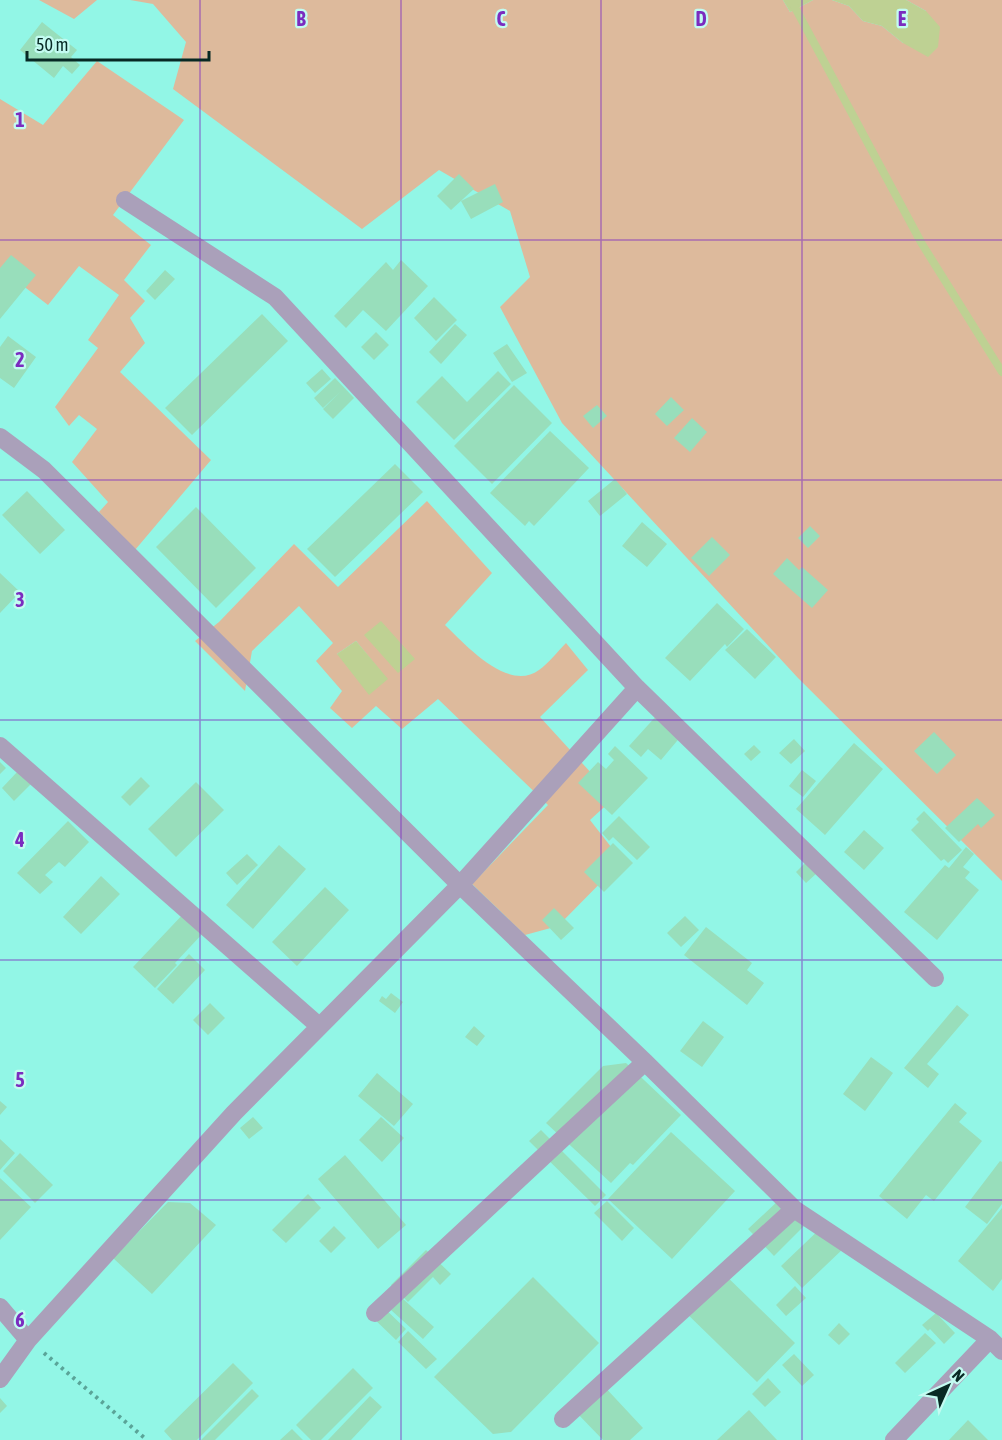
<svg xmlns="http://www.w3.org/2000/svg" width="1002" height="1440" font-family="'Asap Condensed',sans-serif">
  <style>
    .green { fill: #ddba9c; fill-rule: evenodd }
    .water { fill: #bed193 }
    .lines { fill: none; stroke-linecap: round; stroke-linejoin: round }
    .stream { stroke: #bed193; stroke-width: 8 }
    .building { fill: #98debb }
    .path { stroke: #5aa498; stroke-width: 4; stroke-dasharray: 3 4.5; stroke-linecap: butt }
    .street { stroke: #aaa0ba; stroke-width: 18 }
    .grid { fill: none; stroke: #7b2cbf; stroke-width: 1.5; stroke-opacity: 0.55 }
    .grid-label { font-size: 20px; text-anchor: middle; font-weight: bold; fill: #7b2cbf; stroke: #c3fbf1; stroke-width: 4.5; stroke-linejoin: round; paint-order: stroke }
  </style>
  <rect width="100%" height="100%" fill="#92f6e6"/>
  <path class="green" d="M39,0H97L74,19Z
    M130,0H783L790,12L813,0H832L849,6L863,21L882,26L903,43L926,11L906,0H1002V881L798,678L562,423L500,307L530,277L510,211L439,170L362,229L173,89L186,42L153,4Z
    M97,61L184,120L113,215L151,245L124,280L145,301L130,318L145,343L120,372L211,460L135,550L99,512L108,502L72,462L97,429L79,415L69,426L55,407L98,348L88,340L119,295L79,266L48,305L0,268V99L43,125Z
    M427,501L492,573L445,625C465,644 508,693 539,670C549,663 557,652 566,643L588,670L540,717L614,798L590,820L622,861L558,926L525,935L472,884L548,805L438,699L402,729L376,706L352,728L330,708L342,691L316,661L333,643L299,606L252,651L245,691L195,641L219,622L294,544L338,587ZM356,641L387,679L337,654Z"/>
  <path class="water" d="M783,0H813L790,12Z
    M832,0H906L926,11L940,27L938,47L928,57L903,43L882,26L863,21L849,6Z
    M381,621L415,659L398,673L364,635Z
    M356,641L388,679L369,695L337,654Z"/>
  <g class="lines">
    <path class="stream" d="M791,0L922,244L1002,372"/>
  </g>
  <path class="building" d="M42,22L77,50L71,57L80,65L72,74L63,66L54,78L20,50Z
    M459,174L474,189L451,210L437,196Z
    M495,184L503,202L471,219L461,201Z
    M11,255L36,275L0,319V268Z
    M401,260L428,286L386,331L363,310L346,328L334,316L386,262L393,270Z
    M165,270L175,279L155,300L146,291Z
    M434,297L457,320L436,341L414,318Z
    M262,314L288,341L192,435L165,408Z
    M455,324L467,335L441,364L429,352Z
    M376,332L389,345L374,360L361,347Z
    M8,336L36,357L14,388L0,378V347Z
    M507,344L527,373L512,382L493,353Z
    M322,369L331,379L315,393L306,383Z
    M498,371L511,384L454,440L416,402L442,376L467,402Z
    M335,378L354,398L333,419L323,409L340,392L323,408L314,398Z
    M514,385L552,423L492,484L454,446Z
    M671,397L684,410L667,426L655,414Z
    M597,405L607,416L593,428L583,416Z
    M692,418L707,432L690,452L674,438Z
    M550,431L589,468L534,526L529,521L525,526L490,493Z
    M395,464L423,492L335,577L307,549Z
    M615,479L627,494L600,516L588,501Z
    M27,491L65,530L40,554L2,515Z
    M196,507L256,568L216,608L156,547Z
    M642,522L667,544L647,567L622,546Z
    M810,526L820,536L808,548L798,538Z
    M712,537L730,555L709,576L691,558Z
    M787,558L799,570L802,567L828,590L812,608L773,574Z
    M0,573L20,592L0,613Z
    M717,603L744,629L727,647L725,644L690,681L665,658Z
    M747,629L776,657L755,679L725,650Z
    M658,714L682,735L661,760L648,749L641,757L629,746Z
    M934,732L956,755L937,774L914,751Z
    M794,739L805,751L791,764L779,753Z
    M854,743L883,769L825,835L796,809Z
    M754,745L761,752L751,761L744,754Z
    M615,746L648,778L612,815L578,783L598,762L606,769L614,760L608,754Z
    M0,762L6,768L0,774Z
    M802,770L816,781L803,797L789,786Z
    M18,771L31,784L14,801L2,788Z
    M141,777L150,786L130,806L121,797Z
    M196,782L224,810L176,857L148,829Z
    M977,798L995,815L981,828L978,824L959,842L945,828Z
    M924,811L962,850L948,863L944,859L941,861L911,830L919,822L916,819Z
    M619,816L650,847L637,860L613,837L609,841L602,833Z
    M68,821L89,842L65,867L59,862L45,875L53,882L40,894L17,873Z
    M864,830L884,848L864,870L844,852Z
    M613,843L633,863L604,892L584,872Z
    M279,845L306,869L253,929L226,905Z
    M966,847L974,854L963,867L970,872L965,878L979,890L937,940L904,912L945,865L949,868Z
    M247,854L258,865L237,885L226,873Z
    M807,861L818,872L806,883L796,872Z
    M101,876L120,894L81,934L63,917Z
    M325,887L349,910L297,966L272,942Z
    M554,908L574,928L561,940L542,920Z
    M187,910L205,931L175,963L177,965L155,988L133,967Z
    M685,916L699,930L681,947L667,933Z
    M706,927L752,963L747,970L764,983L747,1005L684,955Z
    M189,954L205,970L173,1004L157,989Z
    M391,993L403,1002L395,1013L379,1001L382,996L386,999Z
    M210,1003L225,1018L208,1035L193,1020Z
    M957,1005L969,1015L927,1064L939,1074L928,1088L904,1068Z
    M703,1021L724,1037L702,1067L680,1051Z
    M474,1026L485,1036L477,1046L465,1037Z
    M871,1057L893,1073L865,1111L843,1094Z
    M626,1063L681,1115L633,1165L630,1163L611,1183L546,1123L603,1066Z
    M377,1073L413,1104L394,1126L358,1096Z
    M0,1101L7,1107L0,1115Z
    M955,1103L967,1113L959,1122L982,1141L934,1201L926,1195L907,1219L879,1196Z
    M253,1117L263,1128L249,1139L240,1128Z
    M381,1117L404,1138L382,1162L359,1140Z
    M541,1130L606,1195L595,1206L529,1141Z
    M671,1132L735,1191L672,1259L608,1199Z
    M0,1139L15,1153L0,1170Z
    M20,1153L53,1185L35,1203L3,1171Z
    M345,1155L406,1225L378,1249L318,1179Z
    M1000,1161L1002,1162V1204L987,1224L965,1207Z
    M0,1178L31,1207L0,1240Z
    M790,1192L814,1216L774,1256L748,1229L780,1199L782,1201Z
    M308,1194L321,1208L286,1243L272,1230Z
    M607,1201L634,1228L622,1241L594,1213Z
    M168,1202L190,1203L216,1225L152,1294L113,1258Z
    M1002,1208V1279L993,1291L958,1261Z
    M824,1225L845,1247L802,1288L781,1266Z
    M334,1226L346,1238L331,1253L319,1241Z
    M426,1250L451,1274L440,1285L433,1277L408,1302L391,1285Z
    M718,1268L795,1343L757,1382L680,1307Z
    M533,1277L599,1343L511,1432L493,1434L434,1377Z
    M795,1286L806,1298L786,1316L776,1305Z
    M402,1298L434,1327L423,1339L391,1310Z
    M380,1304L406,1329L396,1340L370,1315Z
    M936,1313L955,1333L944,1344L930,1329L928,1331L922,1325Z
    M839,1323L850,1334L839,1345L828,1335Z
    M408,1331L437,1359L426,1369L398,1342Z
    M925,1333L936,1343L905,1373L895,1363Z
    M794,1354L814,1375L802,1386L782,1365Z
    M233,1363L253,1383L197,1440H172L164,1431Z
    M353,1368L373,1388L321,1440H311L296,1425Z
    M768,1378L781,1392L765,1407L752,1394Z
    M602,1384L643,1428L630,1440H603L574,1410Z
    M252,1389L259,1396L215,1440H201Z
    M370,1396L382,1407L351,1440H328Z
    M0,1398L7,1406L0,1413Z
    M749,1410L777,1440H717Z
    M968,1420L988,1440H949Z
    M292,1429L303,1440H280Z"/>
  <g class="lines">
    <path class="path" d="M44,1353L147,1440"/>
    <path class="street" d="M125,200L275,297L637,688L935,978
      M0,437L44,470L460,885L645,1062L794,1209L990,1339L1002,1351
      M0,746L319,1026
      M0,1307L28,1340
      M375,1313L645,1062
      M0,1379L28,1340L234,1113L460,885L637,688
      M563,1419L794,1209
      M894,1440L990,1339"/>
  </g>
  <path class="grid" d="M200,0V1440M401,0V1440M601,0V1440M802,0V1440M0,240H1002M0,480H1002M0,720H1002M0,960H1002M0,1200H1002"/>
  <g class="grid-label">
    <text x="301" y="26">B</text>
    <text x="501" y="26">C</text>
    <text x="701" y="26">D</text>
    <text x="902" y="26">E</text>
    <text x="20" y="127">1</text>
    <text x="20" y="367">2</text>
    <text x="20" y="607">3</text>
    <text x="20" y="847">4</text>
    <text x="20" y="1087">5</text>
    <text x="20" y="1327">6</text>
  </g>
  <g transform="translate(948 1386) rotate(45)" stroke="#c3fbf1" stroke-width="4.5" paint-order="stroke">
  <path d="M0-4.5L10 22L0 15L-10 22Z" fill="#072924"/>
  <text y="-9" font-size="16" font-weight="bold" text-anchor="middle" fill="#072924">N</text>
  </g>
  <path d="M27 51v9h182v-9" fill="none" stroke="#072924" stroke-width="3"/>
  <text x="36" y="51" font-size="18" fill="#072924" stroke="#c3fbf1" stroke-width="4.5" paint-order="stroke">50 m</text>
</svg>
